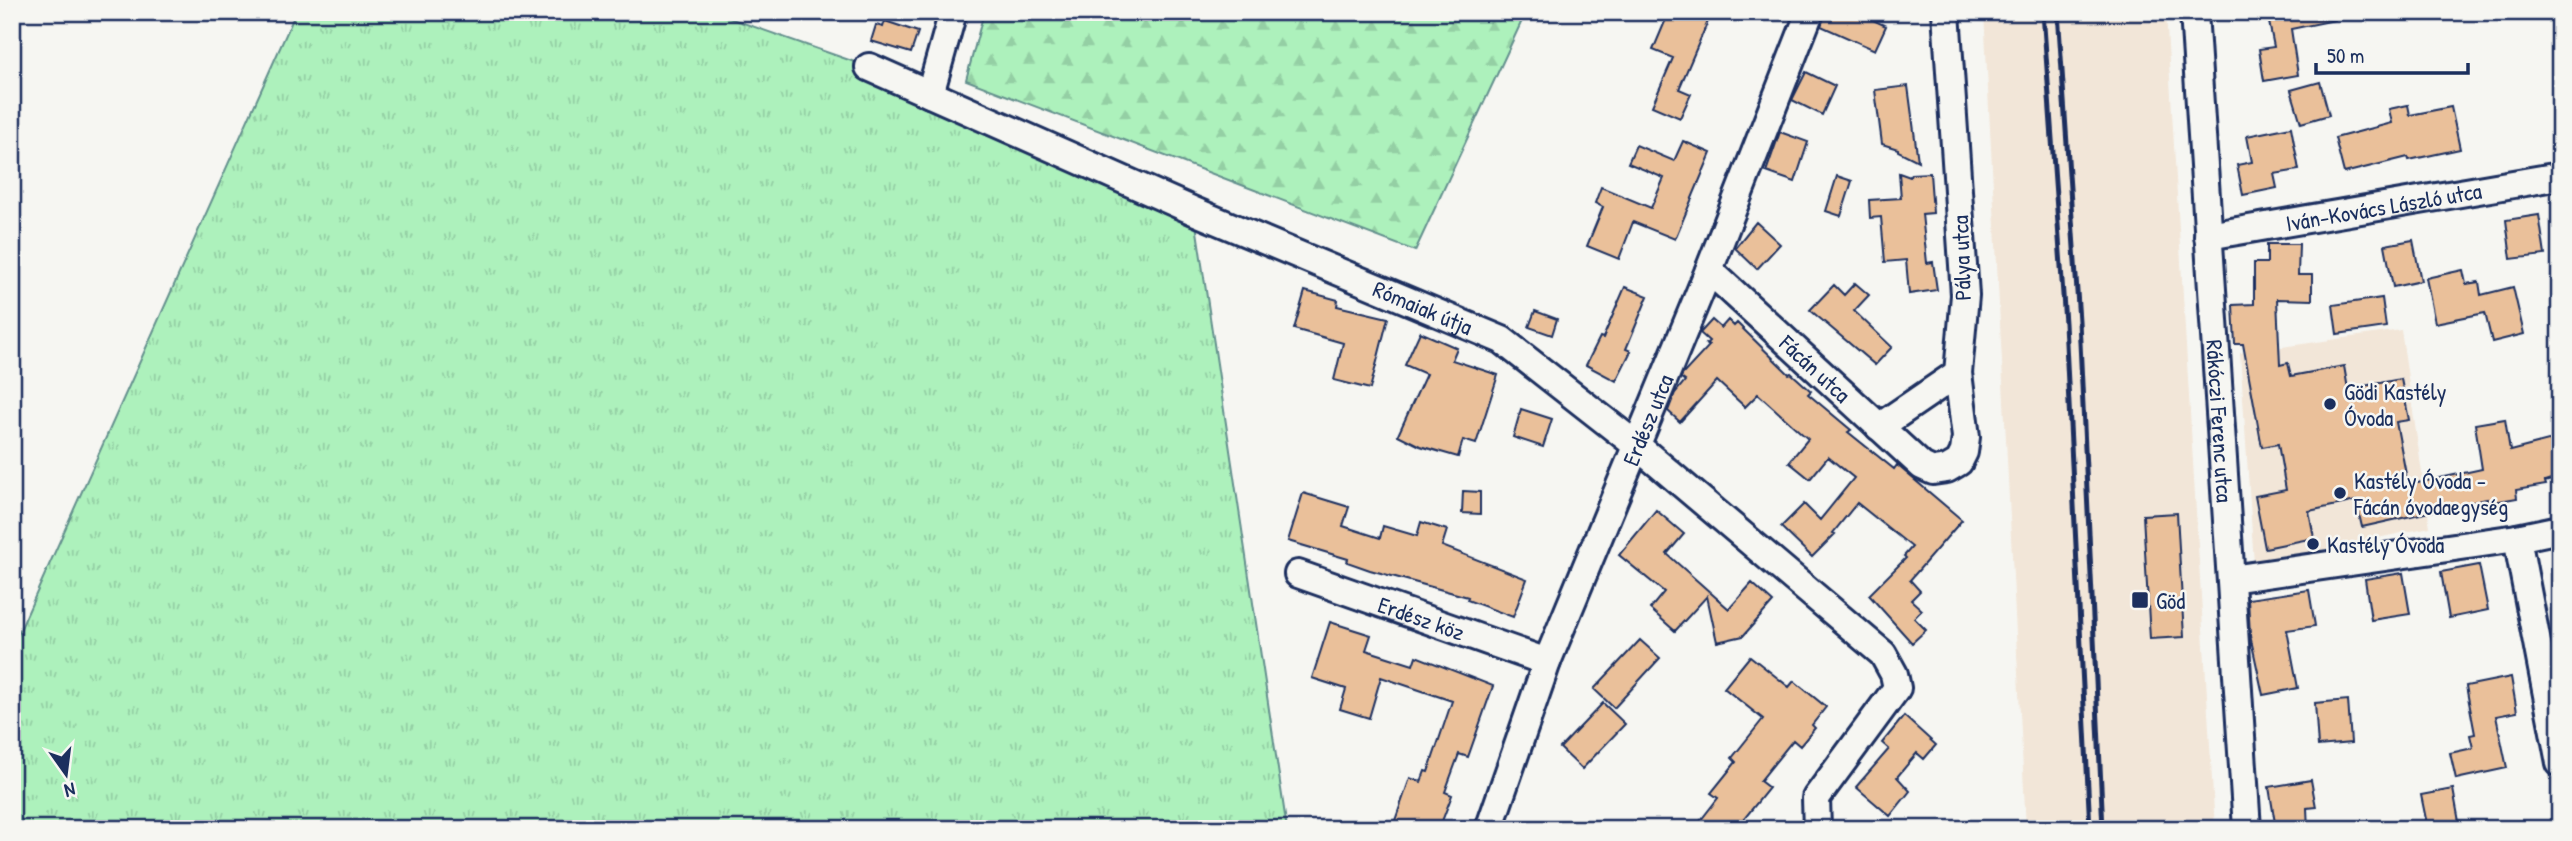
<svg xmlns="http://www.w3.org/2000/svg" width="2572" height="841" font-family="'Patrick Hand',sans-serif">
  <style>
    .built { fill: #f2e6d8 }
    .grass { fill: url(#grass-tufts); stroke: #64908d; stroke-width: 2 }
    .forest { fill: url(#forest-firs); stroke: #64908d; stroke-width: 2 }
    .building { fill: #eac09a; stroke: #1b2f5e; stroke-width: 2 }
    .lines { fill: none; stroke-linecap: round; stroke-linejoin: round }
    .minor-casing { stroke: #1b2f5e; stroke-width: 32 }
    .minor { stroke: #f6f6f2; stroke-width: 26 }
    .rail { stroke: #1b2f5e; stroke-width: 5 }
    .poi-dot { fill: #1b2f5e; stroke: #f6f6f2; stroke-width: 2.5 }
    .labels { text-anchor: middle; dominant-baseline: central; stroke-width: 5; stroke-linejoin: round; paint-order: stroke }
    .street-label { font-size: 23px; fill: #1b2f5e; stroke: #f6f6f2 }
    .poi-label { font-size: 23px; fill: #1b2f5e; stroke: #f6f6f2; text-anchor: start }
  </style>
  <defs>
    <pattern id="grass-tufts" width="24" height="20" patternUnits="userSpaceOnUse" patternTransform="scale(1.75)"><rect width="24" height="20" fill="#adf1bc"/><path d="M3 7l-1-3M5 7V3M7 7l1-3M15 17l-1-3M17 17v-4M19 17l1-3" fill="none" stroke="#94cfa4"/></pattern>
    <pattern id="forest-firs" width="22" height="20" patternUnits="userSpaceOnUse" patternTransform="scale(1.75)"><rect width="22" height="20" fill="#adf1bc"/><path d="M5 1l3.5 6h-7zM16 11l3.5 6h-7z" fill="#94cfa4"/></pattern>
  </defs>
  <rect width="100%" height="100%" fill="#f6f6f2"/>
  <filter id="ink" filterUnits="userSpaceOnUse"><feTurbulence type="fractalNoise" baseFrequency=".0143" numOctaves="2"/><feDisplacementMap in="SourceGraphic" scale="14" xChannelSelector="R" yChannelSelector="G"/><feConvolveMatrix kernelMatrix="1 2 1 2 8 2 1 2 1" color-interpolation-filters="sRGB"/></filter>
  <g filter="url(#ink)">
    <path class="built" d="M1984,12H2166L2215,829H2026Z
      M2401,330L2430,527L2254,564L2240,353Z"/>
    <path class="grass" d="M296,12H712L869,67L1194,211L1287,829H12V648Z"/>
    <path class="forest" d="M984,12H1526L1415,251L966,80Z"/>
    <path class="building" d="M1669,12H1712L1679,89L1691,94L1680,118L1652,106L1673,58L1653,50Z
      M1826,12H1856L1886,26L1875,50L1821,26Z
      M2267,12H2334L2335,20L2291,29L2298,75L2264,81L2259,49L2274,47Z
      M885,21L918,32L911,53L871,41L876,25L883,27Z
      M1806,72L1835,86L1822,115L1792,100Z
      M2320,82L2329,115L2301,123L2291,90Z
      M1908,86L1918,161L1898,151V149L1882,144L1875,90Z
      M2408,105L2410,115L2451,107L2460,149L2409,160L2408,157L2344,173L2335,138L2392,123L2389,109Z
      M2291,127L2299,170L2274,174L2277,188L2243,195L2237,165L2252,162L2247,136Z
      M1780,132L1808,142L1795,182L1766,172Z
      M1683,141L1711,153L1675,239L1633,222L1619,259L1587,246L1603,207L1595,203L1601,187L1651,208L1664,178L1628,163L1636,145L1674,161Z
      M1899,173L1910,177L1911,174L1930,173L1933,213L1922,214L1927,263L1933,262L1937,290L1909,294L1906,260L1885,262L1881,217L1870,218L1869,200L1901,198Z
      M1837,176L1852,181L1841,216L1826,211Z
      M2539,215L2545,255L2511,259L2506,220Z
      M1756,222L1780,244L1757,269L1735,248Z
      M2413,240L2421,281L2393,287L2385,245Z
      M2267,244H2299L2298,275H2312V300L2277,299L2280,365L2288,363L2291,376L2344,366L2348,389L2401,379L2409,420L2396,422L2408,485L2482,469L2475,424L2505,419L2510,451L2560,438V477L2545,482L2546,485L2516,490L2517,498L2488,503L2487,499L2362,527L2356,501L2309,511L2314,538L2265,548L2255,496L2286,490L2278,444L2262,447L2243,344H2235L2233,305L2254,304V263H2267Z
      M2463,270L2466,284L2479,282L2481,295L2513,287L2524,334L2492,342L2485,313L2435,323L2426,278Z
      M1855,283L1869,295L1854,311L1892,347L1875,365L1810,310L1834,285L1844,295Z
      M1625,287L1648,296L1626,349L1631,351L1616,381L1586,365L1600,337L1603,338Z
      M1305,291L1338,300L1337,306L1388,318L1370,389L1334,380L1343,343L1294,329Z
      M2382,298L2386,327L2337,334L2333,305Z
      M1535,311L1557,319L1552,335L1529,327Z
      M1712,320L1721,328L1728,320L1734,326L1737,323L1789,374L1791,373L1811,391L1808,394L1851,430L1848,432L1894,469L1897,465L1962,520L1910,580L1920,591L1911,600L1922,610L1914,618L1926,630L1912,643L1869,595L1906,558L1904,556L1912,547L1857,503L1833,533L1835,534L1812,557L1781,527L1804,504L1820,520L1854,478L1828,457L1810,479L1789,462L1808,439L1758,394L1745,407L1717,381L1680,422L1668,411L1675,393L1685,381L1681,378L1682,375L1709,346L1706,344L1709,341L1700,333Z
      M1420,332L1457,348L1452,360L1498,375L1476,444L1463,440L1458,457L1420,446L1398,435L1426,374L1405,365Z
      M1521,409L1552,419L1543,447L1513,437Z
      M1463,491L1480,492V514L1462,513Z
      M1303,493L1349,507L1343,526L1380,538L1383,526L1417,536L1421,522L1447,530L1442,546L1527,579L1513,617L1467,600L1468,597L1370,570L1347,562L1348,559L1288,541Z
      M1656,510L1684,534L1667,554L1729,609L1752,583L1773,602L1743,636L1717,642L1707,596L1675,631L1650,609L1664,592L1619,555Z
      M2177,513L2184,637L2150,639L2143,515Z
      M2479,565L2488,610L2449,618L2441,572Z
      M2403,573L2410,614L2371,620L2365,579Z
      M2309,590L2315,626L2287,630L2298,688L2263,695L2250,635L2248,599Z
      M1330,622L1371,635L1366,650L1413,665L1416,656L1493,686L1468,757L1459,754L1445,792L1452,795L1439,829H1392L1410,778L1421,782L1425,771L1428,772L1452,701L1381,677L1369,718L1340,709L1346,689L1312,678Z
      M1640,640L1660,658L1614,708L1594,689Z
      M1750,656L1789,687L1794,681L1826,707L1812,725L1815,728L1800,746L1793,740L1760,781L1769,788L1736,829H1694L1718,798L1711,793L1736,762L1732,758L1763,719L1724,688Z
      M2511,677L2517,712L2496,716L2507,768L2456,779L2450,753L2473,748L2470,735L2475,734L2466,686Z
      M2348,700L2351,743L2318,746L2315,703Z
      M1603,703L1625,724L1582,769L1560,748Z
      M1904,716L1936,745L1924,759L1917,753L1897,777L1910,791L1890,816L1856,787L1889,749L1882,743Z
      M2311,780L2316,807L2307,808L2308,829H2276L2269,787Z
      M2453,789L2460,827L2428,829L2421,795Z"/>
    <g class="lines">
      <defs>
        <g id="minor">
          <path id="s1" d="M2194,12L2247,829"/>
          <path id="s2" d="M869,67L1194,211L1502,340L1636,445L1883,654L1894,674L1897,688L1816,798L1817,829"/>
          <path d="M930,94L953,12"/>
          <path id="s3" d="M2208,236L2560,176"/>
          <path id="s4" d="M1709,270L1922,466L1933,471L1947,469L1959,462L1964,452L1966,437L1958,373L1965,295L1946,12"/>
          <path d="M1879,427L1958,373"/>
          <path d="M2517,538L2560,763"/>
          <path id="s5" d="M1298,574L1547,662"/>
          <path d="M2231,579L2517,538L2560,529"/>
          <path id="s6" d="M1489,829L1547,662L1709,270L1810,12"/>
        </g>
      </defs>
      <use href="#minor" class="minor-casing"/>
      <use href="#minor" class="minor"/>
      <path class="rail" d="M2043,12L2065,323L2090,829
        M2058,12L2079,321L2103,829"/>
    </g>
  </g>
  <g class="poi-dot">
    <circle cx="2330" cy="404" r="7"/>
    <circle cx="2340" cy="493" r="7"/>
    <circle cx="2313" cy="544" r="7"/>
    <rect x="2131" y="591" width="18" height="18" rx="3.5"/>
  </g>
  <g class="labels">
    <g class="street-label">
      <text stroke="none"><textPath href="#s3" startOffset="178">Iván-Kovács László utca</textPath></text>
      <text transform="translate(1961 258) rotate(-92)">Pálya utca</text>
      <text stroke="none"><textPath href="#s2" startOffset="604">Rómaiak útja</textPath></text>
      <text stroke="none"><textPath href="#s4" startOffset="145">Fácán utca</textPath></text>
      <text stroke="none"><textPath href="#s6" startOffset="439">Erdész utca</textPath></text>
      <text stroke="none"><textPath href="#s1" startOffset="410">Rákóczi Ferenc utca</textPath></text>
      <text stroke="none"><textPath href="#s5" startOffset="131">Erdész köz</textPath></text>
    </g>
    <g class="poi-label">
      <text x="2344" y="391">Gödi Kastély<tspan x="2344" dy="26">Óvoda</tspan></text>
      <text x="2354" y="480">Kastély Óvoda -<tspan x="2354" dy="26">Fácán óvodaegység</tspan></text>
      <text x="2327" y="544">Kastély Óvoda</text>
      <text x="2156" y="600">Göd</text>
    </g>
  </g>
  <rect width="2572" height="841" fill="none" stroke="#f6f6f2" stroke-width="42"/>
  <rect x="21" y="21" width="2530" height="799" fill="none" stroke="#1b2f5e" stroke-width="2.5" filter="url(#ink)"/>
  <g transform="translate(66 774) rotate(166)" stroke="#f6f6f2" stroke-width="5" paint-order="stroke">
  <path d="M0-5L12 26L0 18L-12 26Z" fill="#1b2f5e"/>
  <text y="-10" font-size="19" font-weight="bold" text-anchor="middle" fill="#1b2f5e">N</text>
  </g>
  <path d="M2316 63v10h152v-10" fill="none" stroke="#1b2f5e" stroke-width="3.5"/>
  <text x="2327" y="63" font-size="21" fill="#1b2f5e" stroke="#f6f6f2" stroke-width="5" paint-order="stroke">50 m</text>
</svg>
